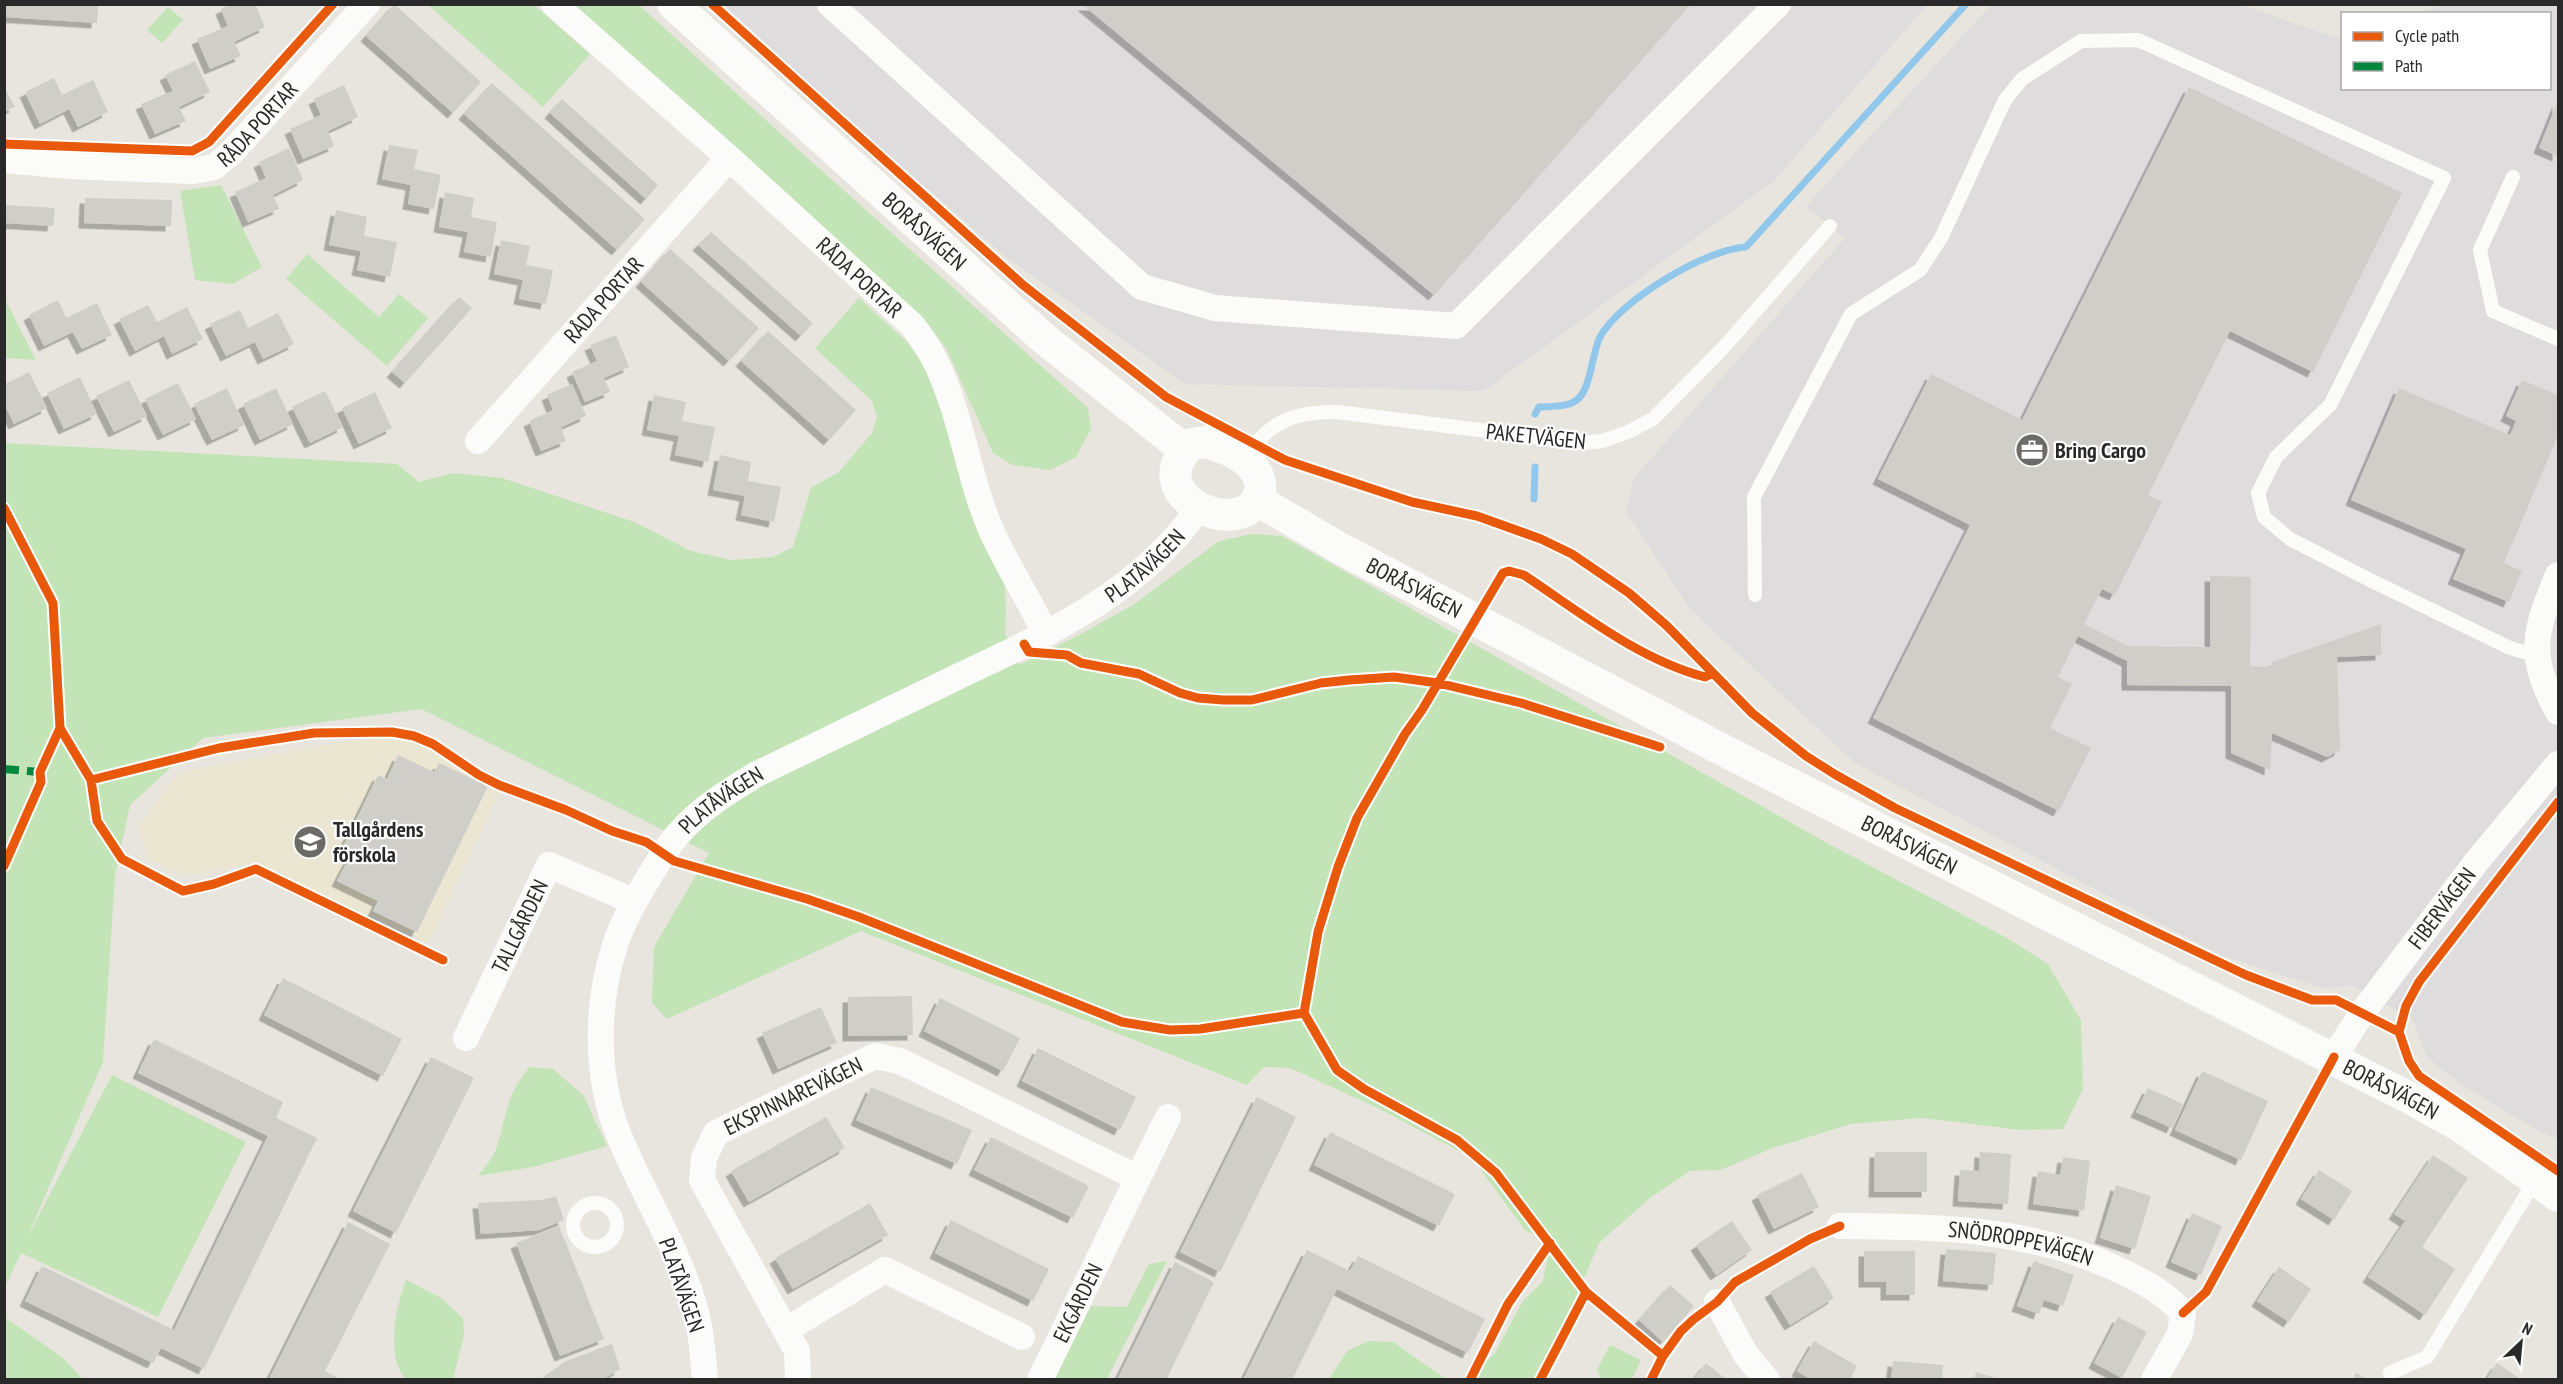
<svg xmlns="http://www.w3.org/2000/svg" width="2563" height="1384" font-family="'PT Sans Narrow',sans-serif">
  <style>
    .industrial { fill: #dfdcdd }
    .education { fill: #eae6d2 }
    .green { fill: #c3e4b6 }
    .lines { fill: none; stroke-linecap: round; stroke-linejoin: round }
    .stream { stroke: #91c7ea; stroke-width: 7 }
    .building { fill: #d0cec9; filter: url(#shadow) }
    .service { stroke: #fbfbfa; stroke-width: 14 }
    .minor { stroke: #fbfbfa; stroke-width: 26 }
    .tertiary { stroke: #fbfbfa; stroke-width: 32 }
    .quiet { stroke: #00873e; stroke-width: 8; stroke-dasharray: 15 8; stroke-linecap: butt }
    .cycleway-casing { stroke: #fff; stroke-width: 13 }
    .cycleway { stroke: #e8590c; stroke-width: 9 }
    .labels { text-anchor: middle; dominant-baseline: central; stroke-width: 4.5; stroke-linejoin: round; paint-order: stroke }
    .street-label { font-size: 22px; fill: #292929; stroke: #fff }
    .poi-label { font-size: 22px; font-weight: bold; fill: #292929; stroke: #fff; text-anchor: start }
  </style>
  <defs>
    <filter id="shadow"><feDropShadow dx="-5.5" dy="5.5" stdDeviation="0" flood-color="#0004"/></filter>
  </defs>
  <rect width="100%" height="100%" fill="#e7e5de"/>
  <path class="industrial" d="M725,5H1927L1774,181L1483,391L1185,384L1005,256L833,107Z
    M1991,5H2242L2342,40V88H2550V14L2427,13L2441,5H2558V1139L2535,1129L2464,1086L2427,1057L2412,1019L2350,985L2326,989L2221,955L1855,763L1691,610L1626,511L1634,478L1845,238L1806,206Z"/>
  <path class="education" d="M393,737L416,741L501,790L428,943L377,919L375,924L253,863L182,876L147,859L139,825L179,772L335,743Z"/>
  <path class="green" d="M428,5H534L590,54L543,107Z
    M571,5H639L803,154L1088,408L1091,429L1076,457L1050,470L1012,465L993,453L947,350L925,320Z
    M168,7L183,20L162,43L147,30Z
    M221,185L262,267L233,284L195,280L180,191Z
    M307,254L379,317L399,294L428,318L387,366L286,279Z
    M859,298L907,342L924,365L1004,580L1006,608L1005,633L1019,665L1081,634L1133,605L1219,541L1253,534L1282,536L1829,844L2005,937L2047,963L2081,1020L2083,1089L2063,1129L2021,1130L1922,1118L1851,1124L1773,1148L1720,1170L1690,1171L1650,1198L1599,1243L1572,1307L1535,1379H1457L1471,1377L1495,1353L1523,1301L1543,1281L1551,1243L1525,1230L1472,1158L1378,1108L1290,1068L1264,1067L1247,1085L861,931L667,1019L652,1003L654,947L709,853L421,709L203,738L130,805L115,875L103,1062L26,1240L112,1075L246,1142L158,1317L21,1253L5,1287V443L397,464L419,482L453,473L502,478L634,522L691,551L730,560L773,557L793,547L811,488L839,472L872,433L877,417L872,401L815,348Z
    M4,299H5L36,360L5,358Z
    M530,1067L553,1069L583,1095L607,1146L533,1167L478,1176C484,1168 493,1158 496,1149C508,1115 504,1097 530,1067Z
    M1167,1261L1107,1379L1054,1380L1091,1306L1127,1307L1149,1264Z
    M406,1280L441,1298L463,1318L464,1335L453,1379H406C385,1358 396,1306 406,1280Z
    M4,1317L62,1357L83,1379H5Z
    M1369,1341L1393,1342L1446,1379H1329L1347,1351Z
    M1610,1345L1641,1360L1632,1379H1601L1597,1370Z"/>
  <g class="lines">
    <path class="stream" d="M1535,414L1539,407C1553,406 1569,408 1579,398C1591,386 1592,353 1600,337C1619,301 1706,249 1746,247L1966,4
      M1534,499L1535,467"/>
  </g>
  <path class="building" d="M4,4H98L97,23L4,17Z
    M231,4H255L265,27L234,42L241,56L210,69L197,39L228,26L221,9Z
    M394,4L481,82L453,113L366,36Z
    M1083,5H1690L1434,295Z
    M195,61L210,92L179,107L186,121L155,134L141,104L173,91L165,75Z
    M54,78L62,95L93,80L108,112L78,127L69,109L40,124L25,92Z
    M492,83L645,219L617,250L464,114Z
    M344,85L358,117L328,131L334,146L303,159L290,129L321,115L314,99Z
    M4,87L15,107L4,112Z
    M2189,87L2402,193L2313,372L2230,331L2148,495L2162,502L2115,595L2102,589L2084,624L2128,646L2210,647V576L2251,577L2250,666L2271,667L2272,662L2381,624V655L2337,657L2340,750L2327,757L2272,733L2270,770L2231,753V686L2127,685V661L2078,636L2058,677L2072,684L2050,728L2091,748L2059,811L1873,718L1970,525L1878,479L1931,374L2022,420Z
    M562,99L658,185L646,199L550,113Z
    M2558,101V156L2539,148Z
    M389,145L418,150L414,169L441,175L434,209L408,204L411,185L382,179Z
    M289,148L303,180L273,195L279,209L248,222L235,192L266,178L259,162Z
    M445,192L474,198L471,217L497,222L491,257L464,252L468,232L439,227Z
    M85,198L172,200L171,226L84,223Z
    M4,205L55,208L53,226L4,223Z
    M336,210L367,217L364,236L397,242L390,277L357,270L361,251L329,245Z
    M711,232L813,323L801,336L698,245Z
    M501,240L530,246L526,265L553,270L546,304L519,299L523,280L494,274Z
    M670,249L759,328L729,361L641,282Z
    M459,297L472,308L405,383L392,372Z
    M58,300L66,318L97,303L112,335L82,349L73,332L44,346L29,315Z
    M148,305L157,322L187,307L203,339L172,354L164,336L135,351L119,319Z
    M240,310L248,328L278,313L294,344L263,359L255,342L226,356L210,324Z
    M768,331L856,410L829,440L741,361Z
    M616,335L629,367L604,378L610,392L585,402L572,372L597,361L590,345Z
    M29,372L47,408L14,424L5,405V384Z
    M80,377L97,414L64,429L47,393Z
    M129,380L147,416L114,432L96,396Z
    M2522,380L2558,395V435L2504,563L2522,571L2509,602L2453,579L2466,549L2351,500L2399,388L2510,435L2516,421L2506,416Z
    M178,383L196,419L163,435L145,399Z
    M572,384L586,416L561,427L566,441L541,451L529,421L553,410L547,395Z
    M227,388L244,425L212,440L194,404Z
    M276,388L293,424L260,440L243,404Z
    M325,391L343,427L310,443L292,407Z
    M375,392L392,428L359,444L342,408Z
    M654,395L686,402L682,421L715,427L708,462L675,455L679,436L647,430Z
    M720,455L751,462L748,481L781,487L774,522L741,515L745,496L713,490Z
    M398,755L434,772L439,763L488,786L417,932L373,911L378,901L337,881L349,858L340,853L378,775L387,779Z
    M283,978L402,1039L383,1076L264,1015Z
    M912,996L913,1035L848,1036V997Z
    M940,998L1020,1038L1003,1071L924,1031Z
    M821,1007L837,1043L778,1069L762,1033Z
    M154,1039L283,1102L276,1118L317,1138L204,1369L161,1348L153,1363L25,1301L42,1266L174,1330L268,1136L138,1073Z
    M1038,1048L1136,1097L1120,1130L1022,1081Z
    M431,1057L474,1078L396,1233L353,1211Z
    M2202,1071L2268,1101L2241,1160L2175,1130Z
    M871,1087L972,1130L957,1164L856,1120Z
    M2148,1088L2183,1104L2172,1128L2136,1112Z
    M1257,1097L1296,1117L1220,1272L1180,1252Z
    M826,1117L845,1148L749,1202L731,1171Z
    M1330,1132L1455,1194L1439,1226L1314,1165Z
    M991,1137L1089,1186L1073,1218L974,1170Z
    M1875,1152H1927V1192H1874Z
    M1980,1152L2011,1154L2008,1204L1958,1201L1960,1170L1979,1171Z
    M2433,1155L2468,1178L2422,1247L2455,1269L2425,1315L2368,1277L2405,1221L2394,1214Z
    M2063,1157L2090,1161L2084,1211L2033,1204L2038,1171L2060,1175Z
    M2319,1170L2352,1191L2334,1220L2301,1199Z
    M1802,1173L1819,1207L1774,1229L1757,1195Z
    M2116,1185L2151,1196L2135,1249L2100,1238Z
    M556,1196L564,1220L539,1230L481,1234L478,1203L542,1200Z
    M870,1203L888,1235L793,1289L775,1258Z
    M2192,1213L2222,1226L2201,1275L2171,1262Z
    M951,1220L1049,1269L1033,1301L935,1253Z
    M1732,1221L1752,1250L1716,1275L1696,1245Z
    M348,1222L390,1244L325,1371L342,1380L269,1379Z
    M559,1226L604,1339L560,1356L516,1243Z
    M1946,1249L1996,1253L1993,1285L1943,1281Z
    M1307,1250L1350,1271L1358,1256L1485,1319L1468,1353L1337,1289L1292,1380H1243Z
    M1864,1251H1915V1295H1886V1282H1864Z
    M2034,1261L2074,1275L2063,1306L2044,1300L2039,1314L2017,1306Z
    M1175,1262L1214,1282L1166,1380H1117Z
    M1814,1266L1834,1298L1790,1325L1770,1292Z
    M2279,1267L2311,1289L2289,1322L2257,1301Z
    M1670,1285L1694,1306L1663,1342L1639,1320Z
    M2118,1317L2147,1332L2122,1378L2094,1363Z
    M1814,1341L1857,1366L1850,1380H1812L1797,1371Z
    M612,1344L620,1369L602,1380H539L566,1361Z
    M1893,1361L1943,1365L1942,1380H1891Z
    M1706,1363L1727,1380H1693Z
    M2497,1363L2522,1380H2486Z
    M1976,1372L1999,1379V1380H1974Z
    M2356,1373L2368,1380H2353Z"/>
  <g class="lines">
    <path class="service" d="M2513,177L2480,250L2493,311L2558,339
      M1242,459C1269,423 1292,411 1337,412L1582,443L1602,441L1628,432L1653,419L1724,347L1830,226
      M1755,595L1754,497L1851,314L1920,270L1941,238L2005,100L2022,79L2081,41L2138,40L2444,178L2330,405L2276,457L2258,493L2264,517L2290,539L2372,581L2510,648L2538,656
      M573 1225a22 22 0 1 1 44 0a22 22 0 1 1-44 0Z
      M2390,1373L2427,1357L2536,1179"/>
    <g class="minor">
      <path id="s1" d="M554,4L729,158L911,324C960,381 962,465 992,532C1008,567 1029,600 1046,634"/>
      <path d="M830,4L1142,287L1215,308L1456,326L1778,4"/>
      <path id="s2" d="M4,160L70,166L193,171L214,167L231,153L367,4"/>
      <path id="s3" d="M478,441L729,158"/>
      <path d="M2558,575C2534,632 2527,655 2558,712"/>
      <path id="s4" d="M466,1038L549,865L633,901"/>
      <path id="s5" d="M2334,1057L2362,1013L2477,861L2558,764"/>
      <path id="s6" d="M1840,1226C1937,1226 2034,1228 2123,1272C2146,1283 2166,1294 2183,1313L2180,1334L2154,1380"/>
      <path d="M1717,1302L1746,1355L1767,1380"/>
      <path d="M786,1330L885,1270L1022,1337"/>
      <path id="s7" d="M705,1380C703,1357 702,1334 696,1312C679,1249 642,1193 618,1133C595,1075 596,1003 615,945C624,918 638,895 652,872C661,858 669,843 681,831C702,807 731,790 757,774C822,742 886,712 951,680C1045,635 1137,596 1199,508"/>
      <path id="s8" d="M798,1380L797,1351L702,1180L704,1158L716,1133L875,1056L900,1061L1138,1178L1168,1117"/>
      <path id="s9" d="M1040,1380L1138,1178"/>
    </g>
    <g class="tertiary">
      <path id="s10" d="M673,4L1042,337L1185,450"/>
      <path d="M1205,442C1224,447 1250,457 1258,476C1261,483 1261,491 1258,498C1238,541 1136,494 1192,444Z"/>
      <path id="s11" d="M1257,500L1343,550L1717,747L2410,1098L2460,1126L2558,1196"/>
    </g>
    <path class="quiet" d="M4,769L40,772"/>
    <defs>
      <path id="cycleway" d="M712,4L1023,285L1166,397L1285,460L1412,502L1477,516L1541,539L1572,554L1629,593L1667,626L1752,713L1806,756L1836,775L1895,808L2246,975L2312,1000H2336L2399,1032L2409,1061L2419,1076L2558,1171
        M4,144L192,151L209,142L333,4
        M4,508L53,603L60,728L91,780L97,821L122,859L183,891L214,884L256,869L443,960
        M1024,644L1029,652L1067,655L1081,663L1139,674L1180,693L1198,698L1223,700H1252L1321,683L1349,680L1394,677L1438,683L1521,703L1660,747
        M91,780L219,748L314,733L392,732L414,736L433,744L479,775L499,785L566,810L612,831L646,842L674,861L807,899L859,917L1122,1022L1170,1030L1200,1029L1304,1013
        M4,866L41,782L40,772L60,728
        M2399,1032L2406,1006L2419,982L2558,802
        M2183,1313L2206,1292L2334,1057
        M1663,1356L1586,1292L1496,1173L1457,1140L1364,1089L1337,1070L1304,1013L1318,932L1338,867L1357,818L1405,734L1422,710L1503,573L1509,571L1524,575C1581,613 1638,659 1705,677L1713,673
        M1470,1380L1508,1304L1550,1243
        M1540,1380L1586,1292
        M1651,1380L1663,1356L1681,1331L1694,1319L1717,1302L1735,1282L1810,1239L1840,1226"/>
    </defs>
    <use href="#cycleway" class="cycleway-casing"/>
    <use href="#cycleway" class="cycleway"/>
  </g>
  <defs>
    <symbol id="office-disc" viewBox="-11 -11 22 22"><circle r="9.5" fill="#6c6b68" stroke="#fff"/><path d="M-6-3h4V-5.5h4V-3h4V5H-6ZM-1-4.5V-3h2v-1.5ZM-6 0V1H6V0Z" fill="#fff"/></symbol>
    <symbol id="school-disc" viewBox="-11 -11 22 22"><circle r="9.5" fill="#6c6b68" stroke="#fff"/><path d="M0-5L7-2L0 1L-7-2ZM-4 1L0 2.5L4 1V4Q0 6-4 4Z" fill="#fff"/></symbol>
  </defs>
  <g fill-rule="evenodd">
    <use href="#office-disc" x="2013" y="431" width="38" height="38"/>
    <use href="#school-disc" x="291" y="823" width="38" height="38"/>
  </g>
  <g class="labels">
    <g class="street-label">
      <text stroke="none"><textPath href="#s2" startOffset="272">RÅDA PORTAR</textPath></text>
      <text stroke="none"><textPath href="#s10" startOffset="339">BORÅSVÄGEN</textPath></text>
      <text stroke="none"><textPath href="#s1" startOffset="410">RÅDA PORTAR</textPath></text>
      <text stroke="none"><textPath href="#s3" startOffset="189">RÅDA PORTAR</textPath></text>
      <text transform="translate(1536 436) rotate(6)">PAKETVÄGEN</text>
      <text stroke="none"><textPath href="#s7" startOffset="1125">PLATÅVÄGEN</textPath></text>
      <text stroke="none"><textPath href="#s11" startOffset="180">BORÅSVÄGEN</textPath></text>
      <text stroke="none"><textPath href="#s7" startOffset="639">PLATÅVÄGEN</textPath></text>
      <text stroke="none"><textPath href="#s11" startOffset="738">BORÅSVÄGEN</textPath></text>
      <text stroke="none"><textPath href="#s5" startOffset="184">FIBERVÄGEN</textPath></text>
      <text stroke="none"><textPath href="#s4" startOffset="124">TALLGÅRDEN</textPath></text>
      <text stroke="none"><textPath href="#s11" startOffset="1278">BORÅSVÄGEN</textPath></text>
      <text stroke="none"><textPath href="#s8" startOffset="360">EKSPINNAREVÄGEN</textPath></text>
      <text stroke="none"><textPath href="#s6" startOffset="182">SNÖDROPPEVÄGEN</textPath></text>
      <text transform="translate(682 1285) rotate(71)">PLATÅVÄGEN</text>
      <text stroke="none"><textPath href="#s9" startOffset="86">EKGÅRDEN</textPath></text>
    </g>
    <g class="poi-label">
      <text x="2055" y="450">Bring Cargo</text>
      <text x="333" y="829">Tallgårdens<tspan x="333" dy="25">förskola</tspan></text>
    </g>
  </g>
  <rect width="2563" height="1384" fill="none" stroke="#292929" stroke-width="12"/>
  <rect x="2341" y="12" width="210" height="78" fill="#ffffff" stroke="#a9a9a9" stroke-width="1.5"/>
  <rect x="2353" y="32" width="30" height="9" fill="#e8590c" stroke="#a9a9a9" stroke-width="1.5"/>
  <text x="2395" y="42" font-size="18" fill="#292929">Cycle path</text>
  <rect x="2353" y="62" width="30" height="9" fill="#00873e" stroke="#a9a9a9" stroke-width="1.5"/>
  <text x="2395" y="72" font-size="18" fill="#292929">Path</text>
  <g transform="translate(2521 1342) rotate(26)" stroke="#ffffff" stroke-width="4.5" paint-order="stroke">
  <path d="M0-4.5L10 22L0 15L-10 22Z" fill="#292929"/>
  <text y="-9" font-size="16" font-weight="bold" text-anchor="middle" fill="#292929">N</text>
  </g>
</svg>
